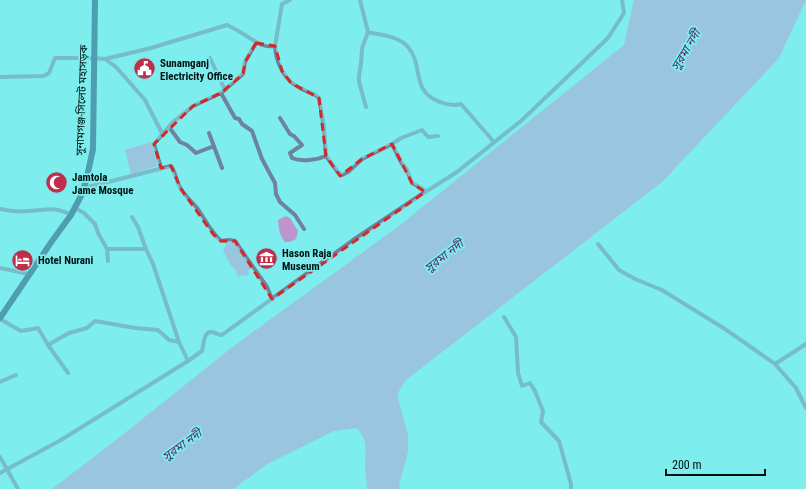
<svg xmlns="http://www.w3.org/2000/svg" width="806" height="489" font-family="'Roboto Condensed','Noto Sans Bengali',sans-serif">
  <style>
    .water { fill: #bb95cc }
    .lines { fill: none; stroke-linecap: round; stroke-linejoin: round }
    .minor { stroke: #6f839d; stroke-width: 4 }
    .primary { stroke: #183c68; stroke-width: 6 }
    .marked { fill: none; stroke: #d62828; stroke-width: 3; stroke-dasharray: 8 5; stroke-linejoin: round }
    .labels { text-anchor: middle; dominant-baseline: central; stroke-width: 3.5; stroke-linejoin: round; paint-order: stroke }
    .poi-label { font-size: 11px; font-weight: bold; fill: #011; stroke: #7deded; text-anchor: start }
    .street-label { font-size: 11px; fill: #011; stroke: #7deded }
    .water-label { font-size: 12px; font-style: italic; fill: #5a2a6d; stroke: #7deded }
  </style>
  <rect width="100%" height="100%" fill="#7deded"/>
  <path class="water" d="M634,0H806L779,58L662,182L406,380L399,391L398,399L408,434V452L399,485L400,489H367C367,482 365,474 365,467C365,450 369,442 357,428L334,431L269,463L233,489H52L116,440L235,345L399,226L624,45Z
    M151,142L157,166L131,174L125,150Z
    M286,216L290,218L298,231L296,239L290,242H285C279,235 279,228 278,220Z
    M235,242L251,268L248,271L249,275L244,276L243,275L239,277L237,276L236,270L231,266L223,251L227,243Z"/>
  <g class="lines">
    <path class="minor" d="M290,0L282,4L275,46C276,63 284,80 300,88C306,92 314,92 319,98L324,127L326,156L337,171L342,175L348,172L362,159L392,144
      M360,0L368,32L362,48L361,64L359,76V82L366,107
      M368,32C381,35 399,36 408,47C424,65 410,91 440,102C447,105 454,106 461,104L494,142
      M210,58L225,90
      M105,59L151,48L227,25C233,28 239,31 245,35C255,41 262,48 275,46
      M0,77L44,76L49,73L55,58H94L105,59L116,67L145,100L163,135
      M221,93L235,118L239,119L242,124L252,131L262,159L275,183L276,194L280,202L295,215L304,229
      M280,118L290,134L294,136L302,145L290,153L292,158C301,162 317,160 326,156
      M169,127L180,142L187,145L196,153L214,146
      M209,133L222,168
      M161,168L154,144L173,122L193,106L221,93L243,74L245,62L256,43
      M84,188L171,166C176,173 176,182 181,189C185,196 192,202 197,208C205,219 211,232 221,241L229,240L235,241L267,287L272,299
      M425,192L423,189L412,183L407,170L401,162L392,144L401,138L422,130L428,137L438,136
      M75,208L84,213L95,224L98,233L107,249L108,261
      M0,209C9,211 19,212 28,211C44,210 57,206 71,215
      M132,217L138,227L146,249L153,264L179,342
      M598,244L619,270L635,279L662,290L725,329L775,364L796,388L806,408
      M107,249H146
      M0,268L29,274
      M504,317L516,337L518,373L522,386L530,383L535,391L543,411L541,422L559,441L571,484V489
      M0,319L21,331L38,328L48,345L69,333L87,328L95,321L135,328L158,330L169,340L179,342L188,361
      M48,345L68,373
      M775,364L806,344
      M0,382L16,375
      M0,457L18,489
      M0,473L61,440L188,361L202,351C204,345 203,331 212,332C216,333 219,335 222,335L353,240L422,194L457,172L522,120L608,38L624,13L622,0"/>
    <path class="primary" d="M0,318L52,241L71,215L82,194L87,177L93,149L95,0"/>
  </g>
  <path d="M0 0H806V489H0ZM256,43L275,46L282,71L291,83L319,98L326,156L340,176L362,159L392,144L412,183L425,192L272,299L235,241H221L213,234L181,189L171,166L161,168L154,144L193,106L221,93L243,74L245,62Z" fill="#7deded" fill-opacity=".55" fill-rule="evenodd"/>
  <path class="marked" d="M256,43L275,46L282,71L291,83L319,98L326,156L340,176L362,159L392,144L412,183L425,192L272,299L235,241H221L213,234L181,189L171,166L161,168L154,144L193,106L221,93L243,74L245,62Z"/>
  <defs>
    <symbol id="civic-disc" viewBox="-11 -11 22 22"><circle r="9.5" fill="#bf2e4a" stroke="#7deded"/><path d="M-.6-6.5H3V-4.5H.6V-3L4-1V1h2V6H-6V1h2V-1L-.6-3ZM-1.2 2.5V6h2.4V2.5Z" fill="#fff"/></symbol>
    <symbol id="mosque-disc" viewBox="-11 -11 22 22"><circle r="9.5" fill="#bf2e4a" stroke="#7deded"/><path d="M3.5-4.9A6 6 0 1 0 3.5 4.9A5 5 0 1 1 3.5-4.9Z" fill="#fff"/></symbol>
    <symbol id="museum-disc" viewBox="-11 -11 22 22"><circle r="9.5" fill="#bf2e4a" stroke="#7deded"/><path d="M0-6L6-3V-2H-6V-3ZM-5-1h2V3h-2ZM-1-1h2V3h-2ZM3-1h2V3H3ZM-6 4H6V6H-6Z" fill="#fff"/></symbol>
    <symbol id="hotel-disc" viewBox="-11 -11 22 22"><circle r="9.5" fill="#bf2e4a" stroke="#7deded"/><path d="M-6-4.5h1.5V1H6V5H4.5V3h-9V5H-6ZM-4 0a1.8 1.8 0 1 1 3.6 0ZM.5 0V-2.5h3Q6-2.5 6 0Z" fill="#fff"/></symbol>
  </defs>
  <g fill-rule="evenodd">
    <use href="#civic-disc" x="132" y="56" width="25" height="25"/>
    <use href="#mosque-disc" x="44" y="170" width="25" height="25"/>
    <use href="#museum-disc" x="254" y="246" width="25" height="25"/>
    <use href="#hotel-disc" x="10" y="248" width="25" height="25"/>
  </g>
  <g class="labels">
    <g class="poi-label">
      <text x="160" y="63">Sunamganj<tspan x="160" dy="13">Electricity Office</tspan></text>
      <text x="72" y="177">Jamtola<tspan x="72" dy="13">Jame Mosque</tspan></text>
      <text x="282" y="253">Hason Raja<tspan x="282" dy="13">Museum</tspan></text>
      <text x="38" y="260">Hotel Nurani</text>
    </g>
    <g class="street-label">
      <text transform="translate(82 100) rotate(-88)">সুনামগঞ্জ-সিলেট মহাসড়ক</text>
    </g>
    <g class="water-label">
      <text transform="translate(686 50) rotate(-59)">সুরমা নদী</text>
      <text transform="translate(444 256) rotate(-37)">সুরমা নদী</text>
      <text transform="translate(182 445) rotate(-35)">সুরমা নদী</text>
    </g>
  </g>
  <path d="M666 469v6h99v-6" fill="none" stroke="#001111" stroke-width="2"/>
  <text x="672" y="469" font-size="12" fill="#001111" stroke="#7deded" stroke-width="3" paint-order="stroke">200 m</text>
</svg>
